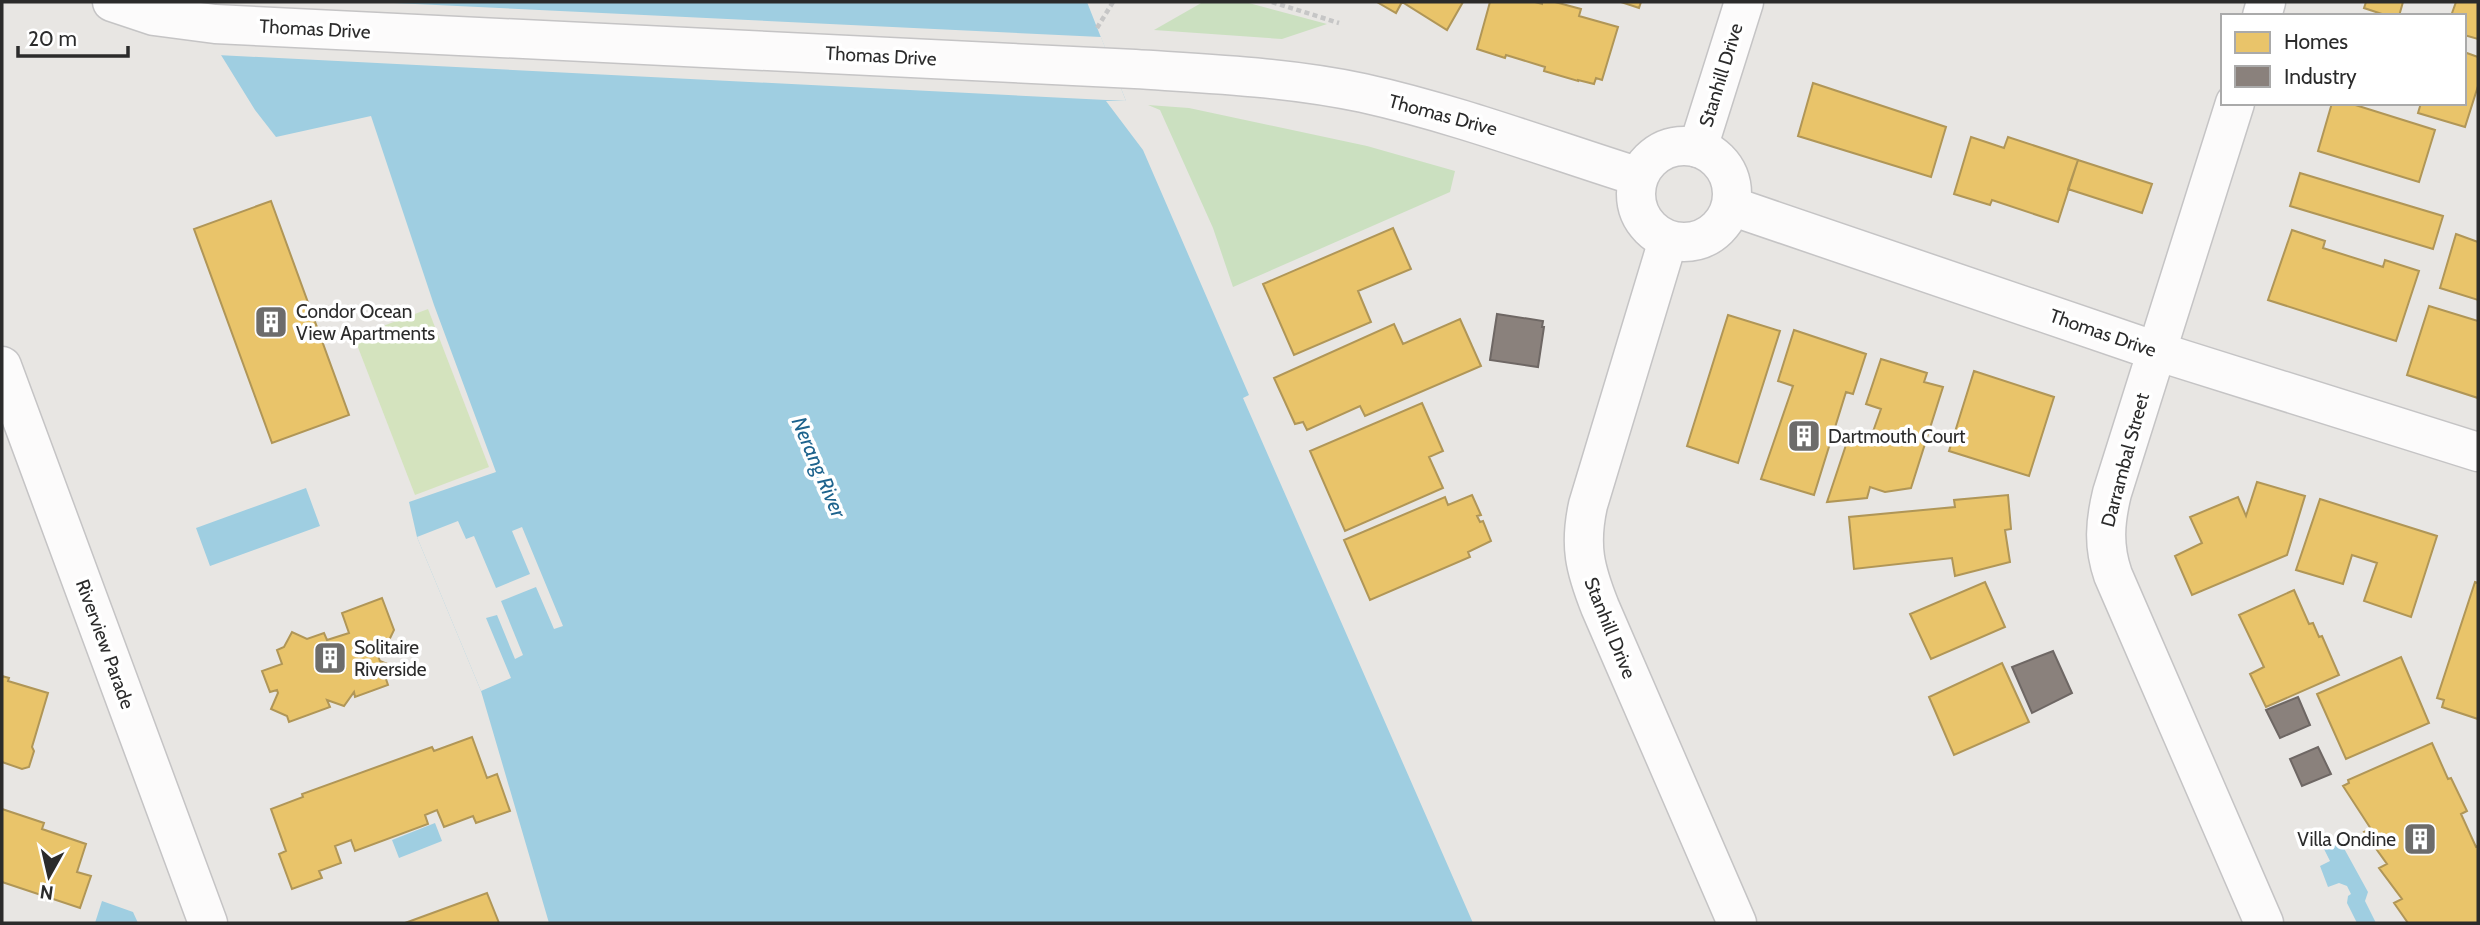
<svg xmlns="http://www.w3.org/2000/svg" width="2480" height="925" font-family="Cabin,sans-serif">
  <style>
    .green { fill: #cbe0c0 }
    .pitch { fill: #d4e3be }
    .water { fill: #9fcee1 }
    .pier { fill: #e8e6e3 }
    .homes { fill: #e9c46a; stroke: #b09657; stroke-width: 2 }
    .industry { fill: #8a817c; stroke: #6e6764; stroke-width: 2 }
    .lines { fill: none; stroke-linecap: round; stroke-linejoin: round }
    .minor-casing { stroke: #c5c4c5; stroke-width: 41 }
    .secondary-casing { stroke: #c5c4c5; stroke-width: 41 }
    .path { stroke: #c6c6c6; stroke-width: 4.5; stroke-dasharray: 5 3.5; stroke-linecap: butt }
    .minor { stroke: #fcfbfb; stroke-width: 38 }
    .secondary { stroke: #fcfbfb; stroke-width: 38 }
    .labels { text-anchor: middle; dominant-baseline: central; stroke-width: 7; stroke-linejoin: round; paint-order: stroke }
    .street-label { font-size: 19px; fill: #2b2b2b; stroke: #fff }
    .poi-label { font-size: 19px; fill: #2b2b2b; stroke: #fff; text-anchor: start }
    .water-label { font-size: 21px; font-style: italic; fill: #1e638d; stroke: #fff }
  </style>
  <rect width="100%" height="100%" fill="#e8e6e3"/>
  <path class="green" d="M1203,2H1245L1327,24L1282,39L1154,30Z
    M1148,105L1189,108L1367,146L1455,171L1450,192L1233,287L1213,228L1160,110Z"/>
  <path class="pitch" d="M428,309L489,467L415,495L354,337Z"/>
  <path class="water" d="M217,2H1087L1126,101H1106L1143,150L1249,395L1243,398L1473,923H549L481,691L417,537L409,502L496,472L434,305L371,116L276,137L255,110L221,55Z
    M306,488L320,526L210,566L196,528Z
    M435,823L442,841L399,858L392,840Z
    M2340,841L2368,892L2365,901L2376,923H2357L2347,903L2348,896L2351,894L2347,886L2339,883L2328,887L2320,866L2330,861L2324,849Z
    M102,901L133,912L138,923H95Z"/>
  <path class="pier" d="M213,2H373L1101,37L1126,101L217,55L212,24Z
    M458,521L466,539L474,536L496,588L530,574L512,531L522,527L563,626L554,629L536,587L501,601L523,655L515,659L497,615L486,618L511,678L481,691L417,537Z"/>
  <path class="homes" d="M1377,2H1463L1447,30L1402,2L1396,13Z
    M1490,2H1535L1542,4V2H1555L1581,9L1579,16L1618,27L1602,80L1596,78L1594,84L1578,80V81L1544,71L1545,67L1506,55L1505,58L1477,49Z
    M1621,2H1641L1639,8Z
    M2366,2H2403L2399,16H2388L2364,8Z
    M2456,2H2478V39L2464,35V16H2451Z
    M2464,52L2478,57V86L2465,127L2418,113L2421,103H2464Z
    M1813,83L1946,127L1931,177L1798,136Z
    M2332,103H2349L2435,130L2419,182L2318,151Z
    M1971,137L2004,148L2008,137L2078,160L2058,222L1992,200L1990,205L1954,194Z
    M2078,160L2152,184L2142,213L2068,189Z
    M2300,173L2443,216L2433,249L2290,206Z
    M271,201L349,415L272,443L194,229Z
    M1393,228L1411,269L1358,291L1371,322L1294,355L1263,284Z
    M2292,230L2325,241L2323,248L2383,267L2385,260L2419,271L2396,341L2268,300Z
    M2456,234L2478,242V300L2440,288Z
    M2429,306L2478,321V398L2407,375Z
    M1728,315L1780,331L1738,463L1687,446Z
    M1460,319L1481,366L1365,416L1360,406L1307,430L1303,422L1295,424L1274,378L1394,324L1403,344Z
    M1794,330L1866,354L1853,394L1846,392L1814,495L1761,479L1793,386L1778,381Z
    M1881,359L1927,373L1924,382L1943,387L1911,488L1885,492L1870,487L1867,498L1827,502L1850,433L1870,440L1881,409L1866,404Z
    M1974,371L2054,397L2029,476L1949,451Z
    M1422,403L1443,451L1429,457L1443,488L1345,531L1310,451Z
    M2257,482L2305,496L2287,555L2192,595L2175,556L2202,543L2190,517L2238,497L2246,516Z
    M1472,495L1481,515L1477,516L1480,522L1483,521L1491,541L1468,552L1470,557L1370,600L1344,540L1445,497L1448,505Z
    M2008,495L2011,529L2005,530L2010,562L1955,576L1952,558L1854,569L1849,517L1955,507L1954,500Z
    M2320,499L2437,536L2411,617L2364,601L2377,563L2352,555L2343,584L2296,570Z
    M1985,582L2005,627L1931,659L1910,614Z
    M2475,582L2478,583V719L2442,707L2444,700L2437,698Z
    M2294,590L2309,624L2313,623L2319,637L2322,636L2339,675L2266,707L2250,674L2264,667L2239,615Z
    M382,598L394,630L382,655L378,656L380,661L392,666L386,679L388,685L355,697L354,692L344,706L327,700L330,707L289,722L287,716L271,709L278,693L277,690L270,692L262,671L282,664L277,650L284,647L292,632L307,639L324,633L327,640L349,633L342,613Z
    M2401,657L2429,723L2346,759L2317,694Z
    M2002,663L2029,722L1954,755L1929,697Z
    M2,676L9,678L8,681L48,693L32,747L34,751L29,767L22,769L2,762Z
    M472,737L487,778L497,774L510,811L476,823L473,816L444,827L437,810L425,815L428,824L355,851L351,840L335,846L341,863L319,871L322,878L292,889L279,854L286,851L271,809L303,797L302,794L432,747L434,751Z
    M2432,743L2448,779L2451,778L2467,811L2461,814L2476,847L2478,846V923H2408L2394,903L2402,899L2379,868L2387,864L2364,832L2371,829L2343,786L2349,783L2348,780Z
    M2,809L44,823L42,829L86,844L77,872L91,876L80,908L2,882Z
    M487,893L499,923H405Z"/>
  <path class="industry" d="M1497,314L1543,321L1542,327H1544L1538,367L1490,360Z
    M2053,651L2072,693L2032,713L2012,667Z
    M2298,697L2310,725L2280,738L2266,710Z
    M2318,747L2331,774L2302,786L2290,759Z"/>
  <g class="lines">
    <defs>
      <path id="minor" d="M2262,16L2266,2
        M2235,103L2112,493C2105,522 2103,546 2113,575L2264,923
        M1698,148L1744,2
        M1668,240L1588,505C1579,546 1585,569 1600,607L1737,923
        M2,366L208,923"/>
      <path id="secondary" d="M112,2L154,16L215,24L1135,69C1211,74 1288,77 1363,93C1457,114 1547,148 1639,177
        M1636 194a48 48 0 1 1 96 0a48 48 0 1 1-96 0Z
        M1731,206L2156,351L2478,452"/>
    </defs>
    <use href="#minor" class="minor-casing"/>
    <use href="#secondary" class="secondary-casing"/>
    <path class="path" d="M1272,2L1339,23
      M1097,28L1113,2"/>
    <use href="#minor" class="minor"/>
    <use href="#secondary" class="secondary"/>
  </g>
  <defs>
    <symbol id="building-square" viewBox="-11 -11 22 22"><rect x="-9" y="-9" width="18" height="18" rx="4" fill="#6d6c6b" stroke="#fff"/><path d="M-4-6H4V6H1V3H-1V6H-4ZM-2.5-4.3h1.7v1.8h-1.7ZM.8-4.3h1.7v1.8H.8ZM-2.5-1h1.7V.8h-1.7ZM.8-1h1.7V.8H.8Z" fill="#fff"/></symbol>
  </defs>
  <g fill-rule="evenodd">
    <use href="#building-square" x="252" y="303" width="38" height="38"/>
    <use href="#building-square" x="1785" y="417" width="38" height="38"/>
    <use href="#building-square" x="311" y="639" width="38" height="38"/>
    <use href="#building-square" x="2401" y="820" width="38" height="38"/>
  </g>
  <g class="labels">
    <g class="street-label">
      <text transform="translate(315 29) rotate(3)">Thomas Drive</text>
      <text transform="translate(881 56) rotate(3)">Thomas Drive</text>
      <text transform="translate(1721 75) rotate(-73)">Stanhill Drive</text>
      <text transform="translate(1443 115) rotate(15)">Thomas Drive</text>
      <text transform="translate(2103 333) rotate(19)">Thomas Drive</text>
      <text transform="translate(2125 460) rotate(-75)">Darrambal Street</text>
      <text transform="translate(1610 628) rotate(68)">Stanhill Drive</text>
      <text transform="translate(105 644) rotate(70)">Riverview Parade</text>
    </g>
    <g class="poi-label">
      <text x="296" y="311">Condor Ocean<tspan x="296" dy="22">View Apartments</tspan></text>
      <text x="1828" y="436">Dartmouth Court</text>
      <text x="354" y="647">Solitaire<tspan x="354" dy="22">Riverside</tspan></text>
      <text x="2396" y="839" text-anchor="end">Villa Ondine</text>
    </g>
    <g class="water-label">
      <text transform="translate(819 467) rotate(67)">Nerang River</text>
    </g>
  </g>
  <rect width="2480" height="925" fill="none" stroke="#2b2b2b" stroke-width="7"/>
  <rect x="2221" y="14" width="245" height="91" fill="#ffffff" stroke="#aaaaaa" stroke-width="2"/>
  <rect x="2235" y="32" width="35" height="21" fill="#e9c46a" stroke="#aaaaaa" stroke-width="2"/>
  <text x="2284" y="49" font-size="21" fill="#2b2b2b">Homes</text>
  <rect x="2235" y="66" width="35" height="21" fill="#8a817c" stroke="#aaaaaa" stroke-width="2"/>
  <text x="2284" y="84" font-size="21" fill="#2b2b2b">Industry</text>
  <g transform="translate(49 876) rotate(188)" stroke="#ffffff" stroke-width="5" paint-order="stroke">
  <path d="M0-5L12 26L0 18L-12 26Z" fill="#2b2b2b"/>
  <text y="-10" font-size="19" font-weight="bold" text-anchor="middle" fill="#2b2b2b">N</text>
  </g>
  <path d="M18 46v10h110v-10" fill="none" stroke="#2b2b2b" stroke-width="3.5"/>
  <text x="28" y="46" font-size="21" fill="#2b2b2b" stroke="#ffffff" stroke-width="5" paint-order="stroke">20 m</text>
</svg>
